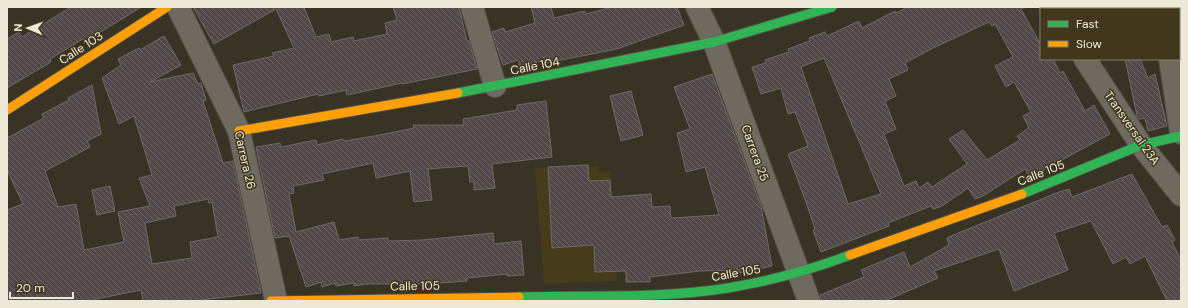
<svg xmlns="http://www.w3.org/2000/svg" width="1188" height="308" font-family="'DM Sans',sans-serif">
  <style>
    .built { fill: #463c1c }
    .building { fill: url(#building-back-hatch); stroke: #706867; fill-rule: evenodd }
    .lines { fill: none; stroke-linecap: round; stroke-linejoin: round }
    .street-casing { stroke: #534f43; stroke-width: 24 }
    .fast-casing { stroke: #534f43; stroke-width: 11 }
    .slow-casing { stroke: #534f43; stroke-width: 11 }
    .street { stroke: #6f6a60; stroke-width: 22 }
    .fast { stroke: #30b455; stroke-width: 9 }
    .slow { stroke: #ff9f0a; stroke-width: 9 }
    .labels { text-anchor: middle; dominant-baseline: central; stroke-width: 3; stroke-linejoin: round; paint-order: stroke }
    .street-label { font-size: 12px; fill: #ede8d8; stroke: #40371d }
  </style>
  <defs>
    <pattern id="building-back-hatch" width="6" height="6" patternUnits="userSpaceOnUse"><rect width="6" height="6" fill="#52484a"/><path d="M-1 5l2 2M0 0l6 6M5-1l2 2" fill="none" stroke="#6b6263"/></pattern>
  </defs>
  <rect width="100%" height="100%" fill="#383325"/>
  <path class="built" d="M589,164V167L599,166V173L611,171L617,281L544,284L535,168Z"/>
  <path class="building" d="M71,7H141L85,42L83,39L50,59L51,62L7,88V39L19,32L22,37Z
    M193,7H304L316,37L329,34L331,42L353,37L354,41L387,34L385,23L397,20L393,7H459L467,41L469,40L477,69L402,84V83L347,95L346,90L319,96L318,94L244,112L233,65L274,56L272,53L294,48L276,9L214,44Z
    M531,7H551L554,18L585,11L586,14L612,7H677L684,25L617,49L546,63L545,60L520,67L518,60L503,65L492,32L504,28L505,32L535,23Z
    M908,7H1025L1021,9L1041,45V59H1049L1051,63L1054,61L1060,73L1063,71L1085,111L1094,105L1110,134L1030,177L1025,169L983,196L975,199L968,188L942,206L933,209L931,206L888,223L889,226L821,252L813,230L815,229L806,202L788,154L808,146L795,112L788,114L781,88L761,94L752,67L766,63L765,60L789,52L788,49L810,41L809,38L825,32L827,36L859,21L862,28L895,11L896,13ZM989,22L992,26L995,24L1013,57L995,66L1006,87L1014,82L1031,112L1023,116L1029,128L1017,136L1020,140L987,160L963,130L949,139L967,164L932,187L928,182L919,188L916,181L904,186L884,134L896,129L885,101L896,96L889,79L908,70L905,63L933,48ZM824,58L881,194L848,204L801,67Z
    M164,36L181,65L150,82L193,73L198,84L201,83L206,100L203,101L223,163L233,161L261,293L193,301H143L141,290L96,299V301H7V210L23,204L7,170V138L44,118L42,114L69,100L68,98L92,85L101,134L87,141L90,147L45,171L58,207L76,204L84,250L124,242L118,212L150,206L139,178L152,175L134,116L119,124L102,78L121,65L118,59L139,48L140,50ZM208,199L209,203L212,202L218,237L190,242L192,258L152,264L145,223L176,216L174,206Z
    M1125,59H1140L1148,78L1155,74L1167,126L1148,131L1145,118L1139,119L1137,116Z
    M712,74L761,206L772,266L740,273L739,270L700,271L650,277V282H626V271L595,272L594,245L552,248L548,167L588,165L589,181L610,180L611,197L651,194L652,207L670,206L671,218L719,215L705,167L686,172L677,133L690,129L674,87Z
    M631,91L643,135L621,141L610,96Z
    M546,101L552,157L492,164L495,188L474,190V182H470L468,166L428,169L432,200L414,202L410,171L376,178L373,163L322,174L324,180L293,186L294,193L289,194L296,232L334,222L339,240L358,237V240L388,238V241L422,240L493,233L494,244L521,241L524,275L507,276V274L467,278V281L426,284H366L354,286V283L336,286L335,283L322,287L321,282L306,287L289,236L275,238L256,147L280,143L281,147L316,140L317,145L343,139L344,141L380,135L414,128L413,125H464L463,119L517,110V105Z
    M1132,174L1162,227L1167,225L1175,240L1172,242L1181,260V301H1167L1145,256L1130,264L1126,257L1113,264L1091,221L1054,233L1068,270L1014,291L999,249L934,271L938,278L885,301H821L820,295L864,277L861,270L904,252L910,267L949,245L947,238L951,236L1059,192L1069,189L1072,197Z
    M110,186L115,211L97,215L92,190Z"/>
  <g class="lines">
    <defs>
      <path id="street" d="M178,7L239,131L276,301
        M472,7L495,86
        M697,7L714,42L809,301
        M1051,7L1052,9
        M1162,7V9
        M1085,59L1141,145L1181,195
        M1170,59L1181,133"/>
      <path id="fast" d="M458,93L714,42L832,7
        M1022,194L1141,145L1181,136
        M519,297C588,295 659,299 728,288C770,281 810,270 850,255"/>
      <path id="slow" d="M7,110L167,7
        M239,131L458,93
        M850,255L1022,194
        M271,301L519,297"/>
    </defs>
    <use href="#street" class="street-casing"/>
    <use href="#fast" class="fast-casing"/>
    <use href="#slow" class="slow-casing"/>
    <use href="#street" class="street"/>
    <use href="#fast" class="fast"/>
    <use href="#slow" class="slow"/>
  </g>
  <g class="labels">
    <g class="street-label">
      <text transform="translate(81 48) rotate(-33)">Calle 103</text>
      <text transform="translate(535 66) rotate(-11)">Calle 104</text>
      <text transform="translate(1132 128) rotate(55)">Transversal 23A</text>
      <text transform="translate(755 153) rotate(70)">Carrera 25</text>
      <text transform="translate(245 160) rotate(77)">Carrera 26</text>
      <text transform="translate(1041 173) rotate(-22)">Calle 105</text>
      <text transform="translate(736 273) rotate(-10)">Calle 105</text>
      <text transform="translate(415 286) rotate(-1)">Calle 105</text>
    </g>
  </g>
  <rect width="1188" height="308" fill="none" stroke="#ede8d8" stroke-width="16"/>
  <rect x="1040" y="8" width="140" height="52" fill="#40371d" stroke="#857e68"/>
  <rect x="1048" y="21" width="20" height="6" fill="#30b455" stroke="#857e68"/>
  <text x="1076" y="28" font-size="12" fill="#ede8d8">Fast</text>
  <rect x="1048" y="41" width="20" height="6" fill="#ff9f0a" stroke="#857e68"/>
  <text x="1076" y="48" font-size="12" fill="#ede8d8">Slow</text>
  <g transform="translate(28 28) rotate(272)" stroke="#40371d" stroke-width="3" paint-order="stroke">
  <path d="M0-3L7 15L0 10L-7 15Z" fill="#ede8d8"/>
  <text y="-6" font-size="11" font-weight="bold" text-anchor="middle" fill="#ede8d8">N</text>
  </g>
  <path d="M10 292v6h63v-6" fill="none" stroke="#ede8d8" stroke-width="2"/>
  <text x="16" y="292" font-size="12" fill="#ede8d8" stroke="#40371d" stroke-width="3" paint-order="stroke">20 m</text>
</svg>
